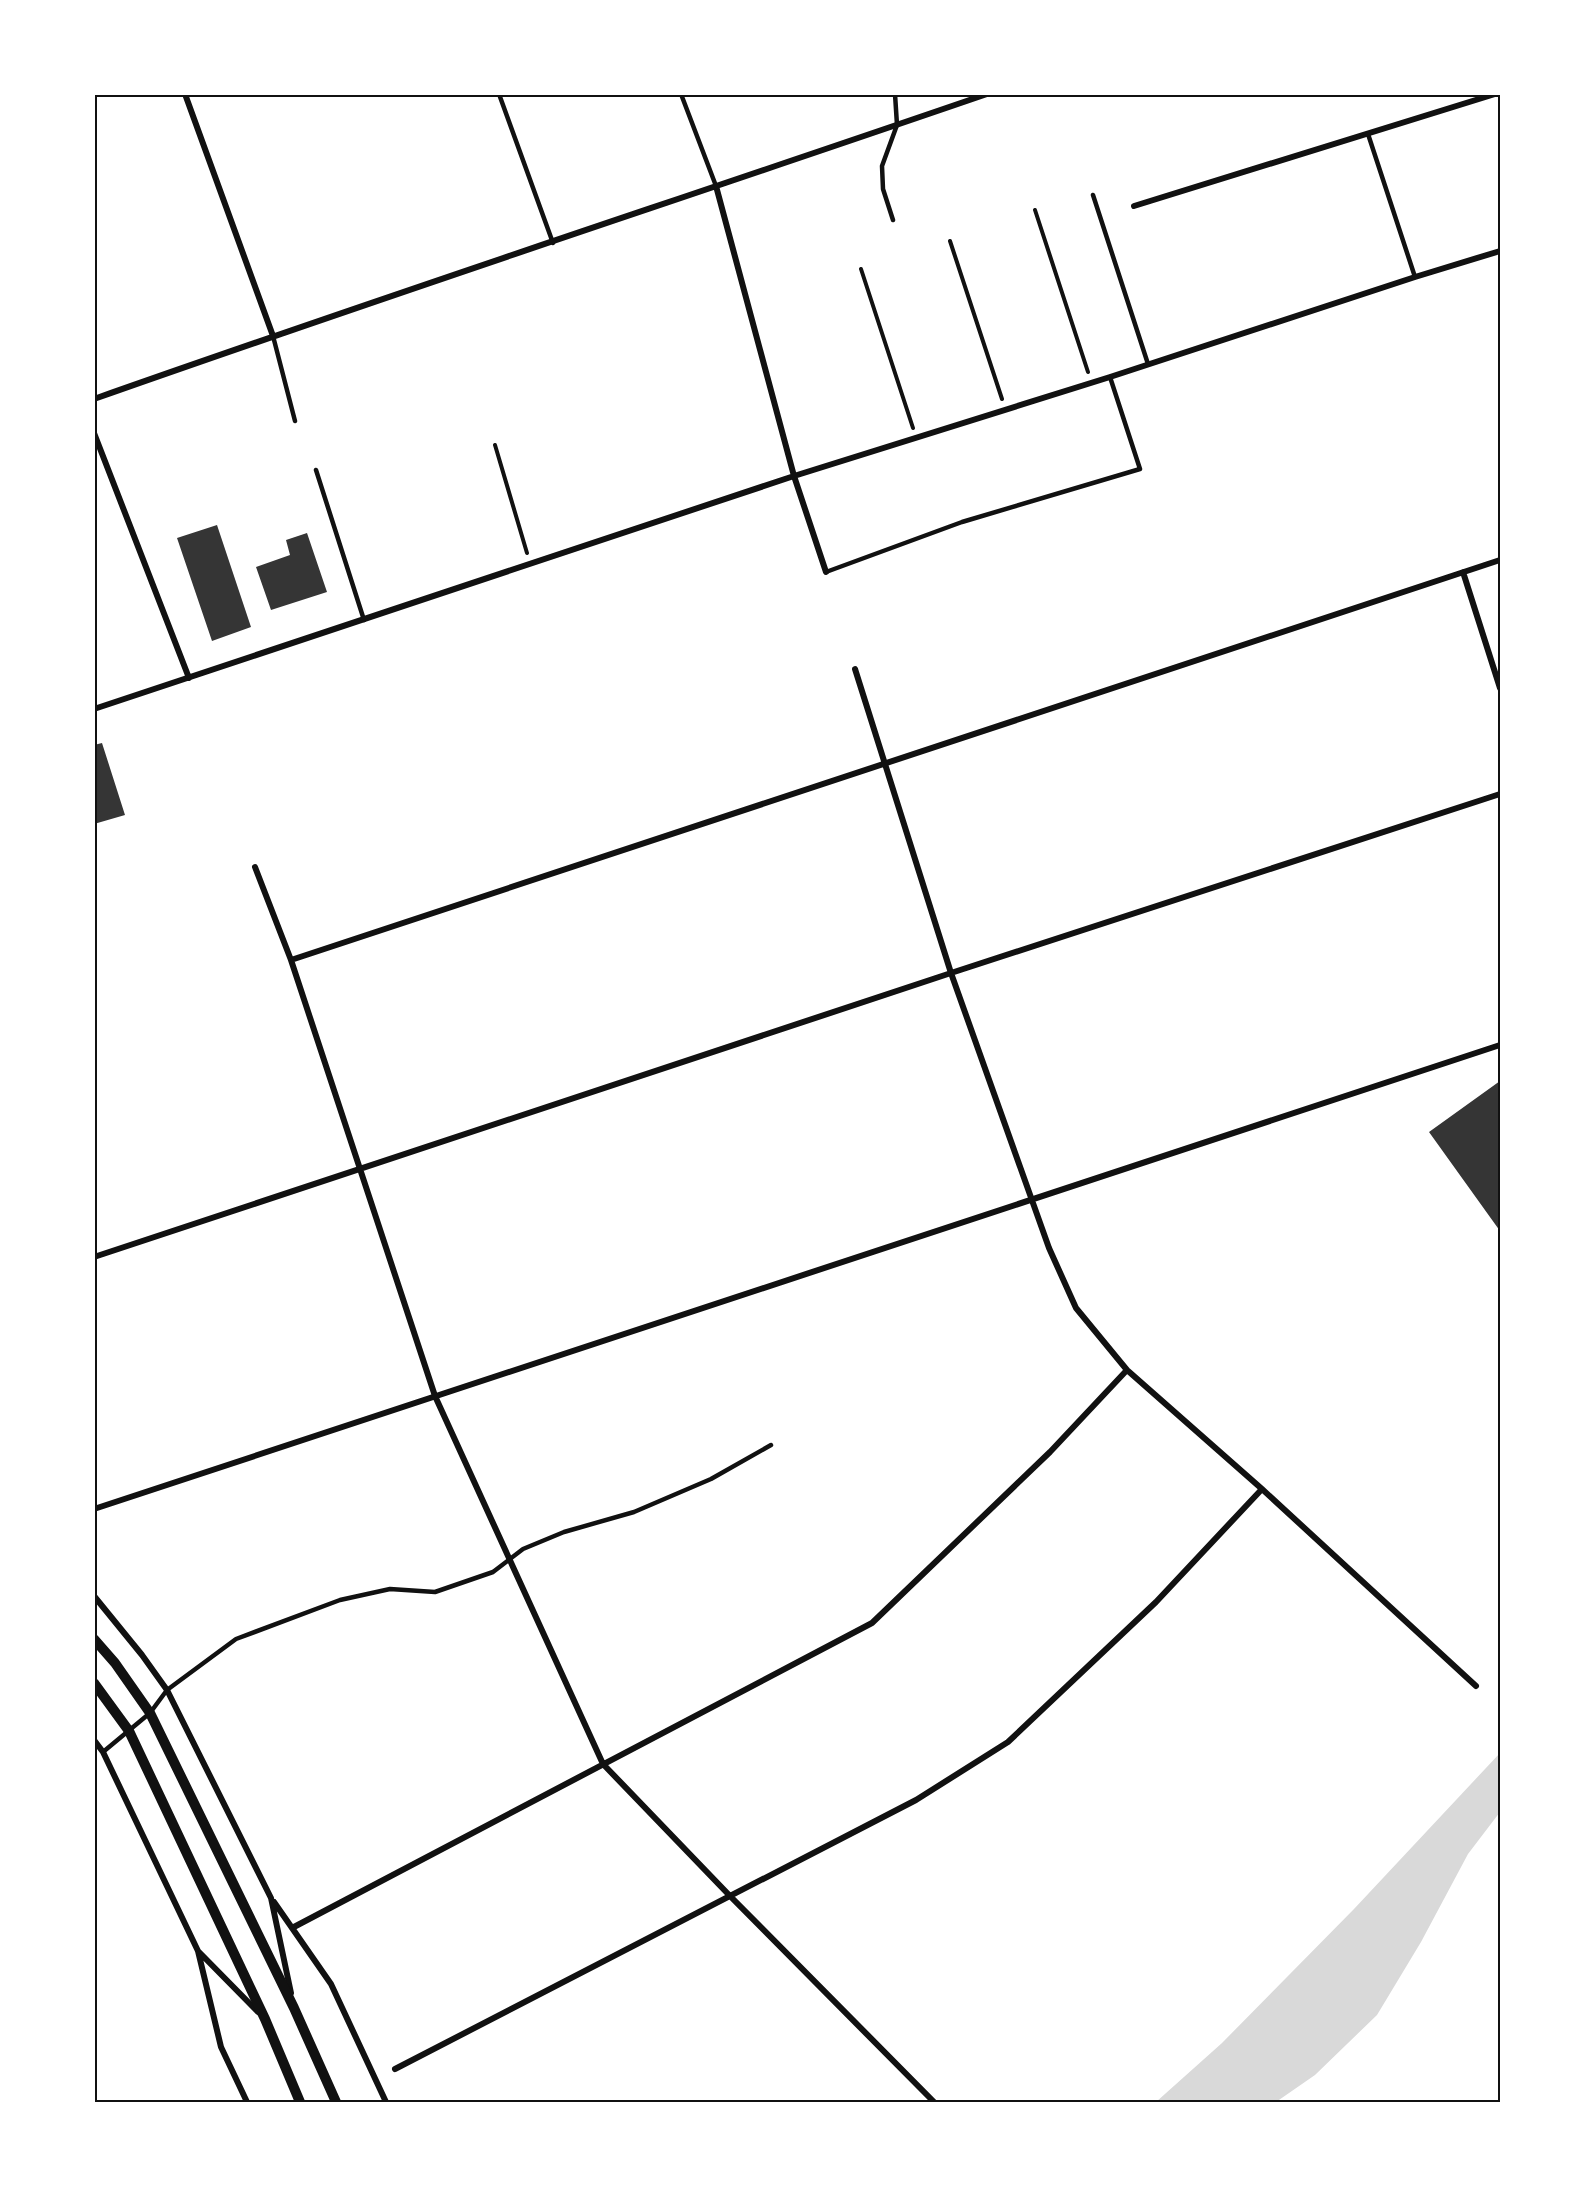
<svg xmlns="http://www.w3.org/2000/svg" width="1595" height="2197" font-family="'Alegreya Sans',sans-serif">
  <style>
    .water { fill: #d9d9d9 }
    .building { fill: #353535 }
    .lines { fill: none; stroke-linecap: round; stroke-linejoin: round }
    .path { stroke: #111; stroke-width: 4 }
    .service { stroke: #111; stroke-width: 4.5 }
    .minor { stroke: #111; stroke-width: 6 }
    .tertiary { stroke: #111; stroke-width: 10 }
    .neatline { fill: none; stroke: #111; stroke-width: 2 }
  </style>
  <rect width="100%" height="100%" fill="#fff"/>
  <path class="water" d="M1500,1753V1812L1468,1854L1421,1942L1377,2015L1315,2075L1276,2102H1156L1222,2043L1354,1909Z"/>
  <path class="building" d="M217,525L251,627L212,641L177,538Z
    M307,533L327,592L271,610L256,567L290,555L286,540Z
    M102,743L125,815L94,824V745Z
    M1500,1081V1231L1429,1132Z"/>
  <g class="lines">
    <path class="path" d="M1035,210L1088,372
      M950,241L1002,399
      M861,269L913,428
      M495,445L527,553"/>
    <path class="service" d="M499,94L553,243
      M681,94L716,186
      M1368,134L1415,277
      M1093,195L1148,364
      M893,220L883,189L882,166L897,125L895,94
      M273,336L295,421
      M316,470L364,620
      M826,572L962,522L1140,469L1110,377
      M103,1752L150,1713L167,1690L236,1639L340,1600L390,1589L435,1592L493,1572L523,1549L564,1532L634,1512L711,1479L771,1445"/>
    <path class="minor" d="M185,94L273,336
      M716,186L794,476L826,572
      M1134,206L1495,94
      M94,399C391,294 690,196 987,94
      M94,433L189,678
      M1463,572L1500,688
      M855,669L951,973L1049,1248L1076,1308L1127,1370L1262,1489L1476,1686
      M94,709L794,476L1110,377L1415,277L1500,251
      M255,867L291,960L435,1396L603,1764L731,1897L934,2102
      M291,960L1500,560
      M94,1257L951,973L1500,794
      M94,1509L1500,1045
      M94,1596L142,1655L167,1690L271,1898L291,1993
      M94,1740L103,1752L198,1951L258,2012
      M274,1902L331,1984L386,2102
      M292,1928L872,1623L1050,1452L1127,1370
      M198,1951L221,2047L247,2102
      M395,2069L916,1800L1008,1742L1156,1602L1262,1489"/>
    <path class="tertiary" d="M94,1639L115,1663L150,1713L294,2008L336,2102
      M94,1683L129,1731L265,2019L300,2102"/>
  </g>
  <rect width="1595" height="2197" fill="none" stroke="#ffffff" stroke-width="192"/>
  <rect x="96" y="96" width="1403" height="2005" class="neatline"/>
</svg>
